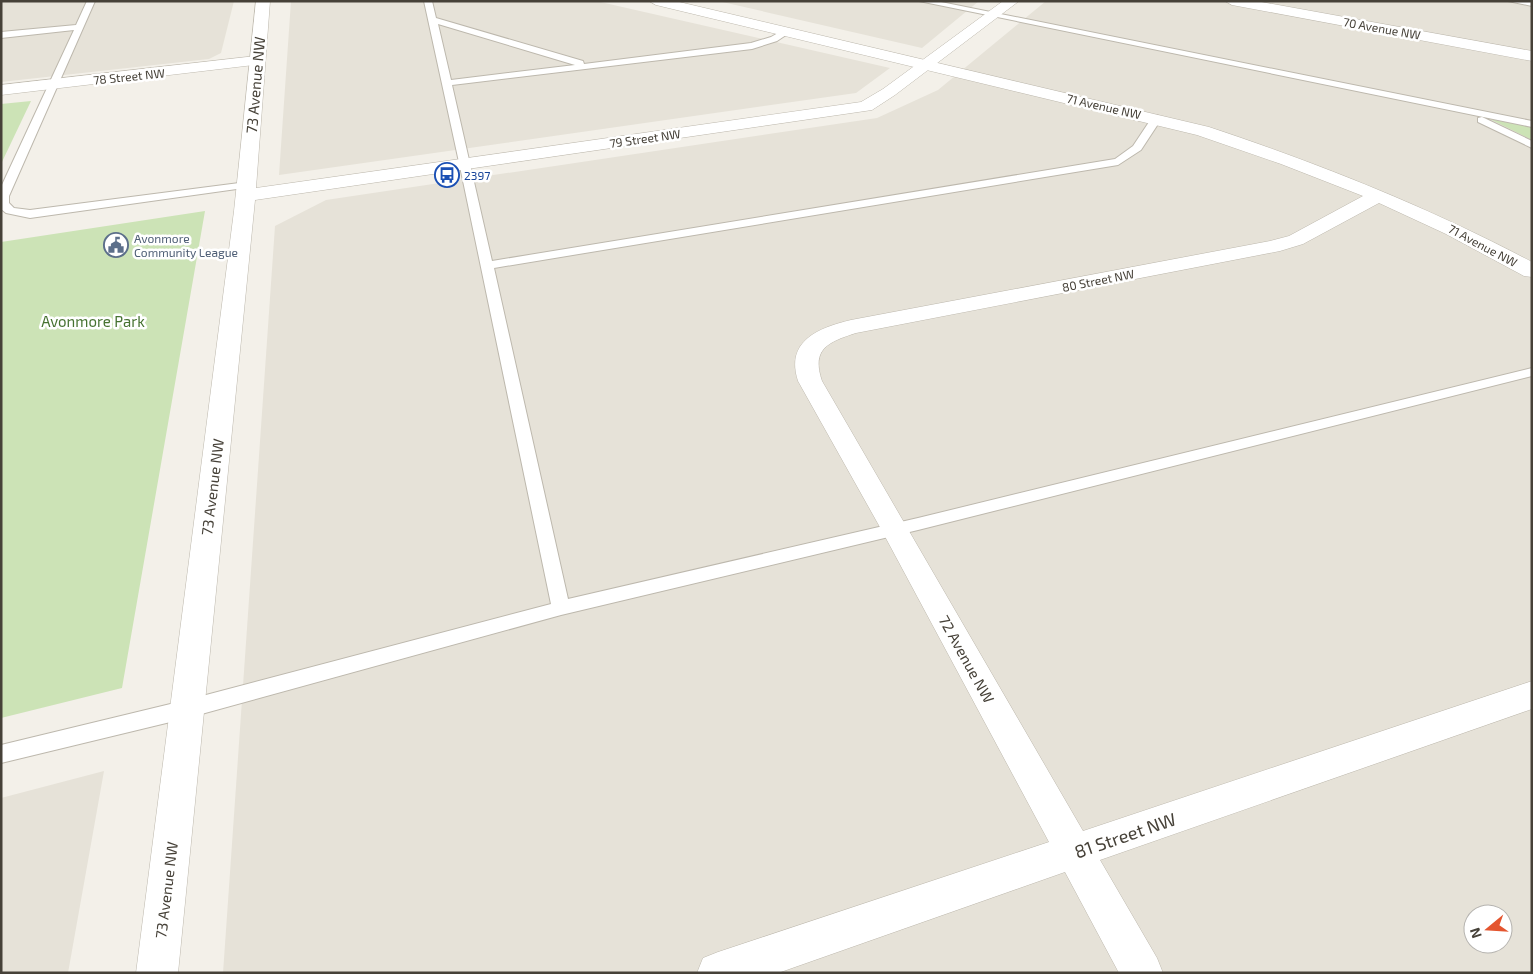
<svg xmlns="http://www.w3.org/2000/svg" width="1533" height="974" font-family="'Exo 2',sans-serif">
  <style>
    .residential { fill: #e6e2d8; fill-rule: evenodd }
    .green { fill: #cce3b6 }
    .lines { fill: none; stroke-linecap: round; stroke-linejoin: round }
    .service-casing { stroke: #bdb8ad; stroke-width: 2 }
    .minor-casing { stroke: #bdb8ad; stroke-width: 1 }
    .tertiary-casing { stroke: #bdb8ad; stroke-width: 1 }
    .service { fill: #fff; fill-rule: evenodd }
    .minor { fill: #fff; fill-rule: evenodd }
    .tertiary { fill: #fff; fill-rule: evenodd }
    .labels { text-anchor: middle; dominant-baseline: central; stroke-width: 5; stroke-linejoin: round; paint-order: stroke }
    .far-street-label { font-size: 12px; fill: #464138; stroke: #fff }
    .far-transit-label { font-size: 12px; fill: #164399; stroke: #fff; text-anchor: start }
    .far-service-label { font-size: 12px; fill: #4e5e75; stroke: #fff; text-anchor: start }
    .street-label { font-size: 15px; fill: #464138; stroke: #fff }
    .park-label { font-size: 15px; fill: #467231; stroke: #fff }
    .near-street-label { font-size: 18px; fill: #464138; stroke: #fff }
  </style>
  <rect width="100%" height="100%" fill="#f3f0e9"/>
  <path class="residential" d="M1,1H234L221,53L209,59L1,82Z
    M291,1H596L890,68L856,93L279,175Z
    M718,1H979L922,48Z
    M1046,1H1532V973H223L275,226L326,200L877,118L938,90ZM1473,914H1503V944H1473Z
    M104,771L68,973H1V798Z"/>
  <path class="green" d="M31,101L1,164V104Z
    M1490,119L1532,127V140Z
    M205,211L122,688L1,718V242Z"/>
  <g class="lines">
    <defs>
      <path id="service" d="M87,1H95L9,196V203L14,208L30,210L247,182L253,185L251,187L30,218L6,213L1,209V187L74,30L1,38V32L76,25Z
        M424,1H432L436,18L583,61L584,64L751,43L771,37L785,29L792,31L777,41L752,49L452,85L492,261L1115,159L1133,146L1153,116L1157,115L1162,118L1141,150L1118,165L494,268L568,599L918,518L1532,368V376L918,530L561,615L187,718L1,763V745L187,700L551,604L462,176ZM438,24L575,65L451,80Z
        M919,1H936L1532,121V127Z
        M1508,1L1532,2V6Z
        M1482,117L1532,141V148L1478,122V118Z"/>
      <path id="minor" d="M649,1H675L1209,127C1320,164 1428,207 1532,262V277L1524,276L1446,234L1379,203L1303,244L1280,251L856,333C828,342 811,349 822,381L1083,831L1532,681V709L1100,860L1157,958L1163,973H1119L1065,872L778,973H697L703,958L718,952L1049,842L881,529L798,381C785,341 818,328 851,320L1270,241L1289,236L1363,196L1281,164L1197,135L656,5Z
        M1225,1H1256L1532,51V61L1232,5Z
        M257,56L262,58L265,61L262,64L1,95V85Z"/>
      <path id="tertiary" d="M256,1H270L256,188L861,102L883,89L1003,1H1019L895,95L872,110L255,200L178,973H136L234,211Z"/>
    </defs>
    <use href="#service" class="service-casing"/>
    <use href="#minor" class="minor-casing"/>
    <use href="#tertiary" class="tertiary-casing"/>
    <use href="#service" class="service"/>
    <use href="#minor" class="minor"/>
    <use href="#tertiary" class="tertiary"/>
  </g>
  <defs>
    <symbol id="bus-ring" viewBox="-11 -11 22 22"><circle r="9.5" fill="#fff" stroke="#1a4fb4" stroke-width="1.5"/><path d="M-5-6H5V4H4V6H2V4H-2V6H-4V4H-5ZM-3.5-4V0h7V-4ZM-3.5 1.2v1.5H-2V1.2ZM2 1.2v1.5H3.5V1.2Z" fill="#1a4fb4"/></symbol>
    <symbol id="civic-ring" viewBox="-11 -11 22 22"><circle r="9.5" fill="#fff" stroke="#5c6f8a" stroke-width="1.5"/><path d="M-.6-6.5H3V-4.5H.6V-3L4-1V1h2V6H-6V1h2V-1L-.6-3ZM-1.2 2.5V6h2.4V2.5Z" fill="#5c6f8a"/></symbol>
  </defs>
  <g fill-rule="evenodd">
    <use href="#bus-ring" x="433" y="161" width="28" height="28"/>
    <use href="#civic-ring" x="102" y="231" width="28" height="28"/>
  </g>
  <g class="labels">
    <g class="far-street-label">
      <text transform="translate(1382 28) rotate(10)">70 Avenue NW</text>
      <text transform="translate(129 76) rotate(-6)">78 Street NW</text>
      <text transform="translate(1104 106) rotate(13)">71 Avenue NW</text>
      <text transform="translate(645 138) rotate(-8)">79 Street NW</text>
      <text transform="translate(1483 245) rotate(28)">71 Avenue NW</text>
      <text transform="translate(1098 280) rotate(-11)">80 Street NW</text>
    </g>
    <g class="far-transit-label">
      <text x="464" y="175">2397</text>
    </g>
    <g class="far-service-label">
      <text x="134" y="238">Avonmore<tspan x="134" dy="14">Community League</tspan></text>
    </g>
    <g class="street-label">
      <text transform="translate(255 85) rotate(-85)">73 Avenue NW</text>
      <text transform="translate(212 487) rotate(-83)">73 Avenue NW</text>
      <text transform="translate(967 659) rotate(61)">72 Avenue NW</text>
      <text transform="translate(166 890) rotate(-83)">73 Avenue NW</text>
    </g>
    <g class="park-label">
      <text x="93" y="321">Avonmore Park</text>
    </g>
    <g class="near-street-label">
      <text transform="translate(1125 835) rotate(-19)">81 Street NW</text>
    </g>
  </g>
  <rect width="1533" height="974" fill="none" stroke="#464138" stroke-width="5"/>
  <g transform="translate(1488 929) rotate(252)"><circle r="24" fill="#ffffff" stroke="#b5b3af"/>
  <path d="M0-4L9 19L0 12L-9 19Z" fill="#e4552f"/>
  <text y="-8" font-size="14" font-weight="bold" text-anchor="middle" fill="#464138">N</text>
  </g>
</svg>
